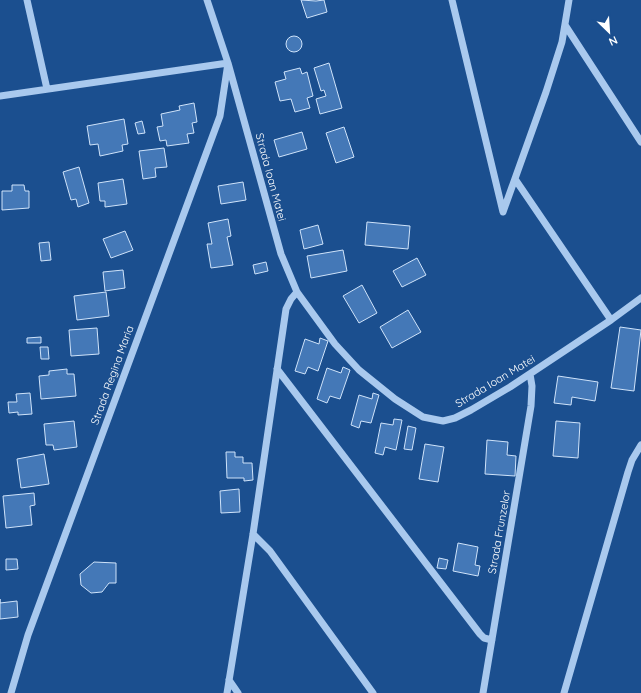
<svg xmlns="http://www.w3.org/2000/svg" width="641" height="693" font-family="Quicksand,sans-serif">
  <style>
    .building { fill: #4478b7; stroke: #cfe3fa }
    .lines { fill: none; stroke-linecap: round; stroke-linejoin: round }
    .minor { stroke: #a9c9ee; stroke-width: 7 }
    .labels { text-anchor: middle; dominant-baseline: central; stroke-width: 3; stroke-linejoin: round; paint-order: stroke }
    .street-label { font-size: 11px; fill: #fff; stroke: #1b4f8f }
  </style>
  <rect width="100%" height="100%" fill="#1b4f8f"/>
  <path class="building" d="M301,0L316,1L324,0L327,12L307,18Z
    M286 44a8 8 0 1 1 16 0a8 8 0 1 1-16 0Z
    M329,63L342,108L320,114L316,99L326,96L324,90L321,91L314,68Z
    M300,68L302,74L307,72L313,96L307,98L310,108L295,112L291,99L280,101L275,82L286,79L284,72Z
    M194,103L197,122L192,123L194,133L187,134L189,143L167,146L166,140L160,141L157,127L163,126L161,114L180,110L179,106Z
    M124,119L128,144L122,145L123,151L100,156L98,144L90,145L87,126Z
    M142,121L145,133L138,134L135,123Z
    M344,127L354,157L336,163L326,133Z
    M302,132L307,149L279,157L274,140Z
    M164,148L167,167L155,168L156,177L143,179L139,151Z
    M79,167L89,203L78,207L76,199L71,200L63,172Z
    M123,179L127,204L105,207V201H100L98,183Z
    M243,182L246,200L221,204L218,186Z
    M12,185H24L25,191H29V208L2,210V191H12Z
    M228,219L231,236L227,237L233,265L211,268L207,244H212L208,223Z
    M367,222L410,226L408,249L365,245Z
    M318,225L323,244L304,249L300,230Z
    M125,231L133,250L111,258L103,239Z
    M49,242L51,260L41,261L39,243Z
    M343,250L347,271L311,278L307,256Z
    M417,258L426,275L402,287L393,271Z
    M266,262L268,271L255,274L253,265Z
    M123,270L125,288L105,291L103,272Z
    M362,285L377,313L359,323L343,296Z
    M106,292L109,316L77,320L74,296Z
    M408,310L421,332L392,348L380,327Z
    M620,327L641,330L634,391L611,388Z
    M97,328L99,354L71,356L69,330Z
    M41,337V343H27V338Z
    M320,338L328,341L318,371L308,367L305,374L295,371L305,339L319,344Z
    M40,347H48L49,359H41Z
    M343,367L350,370L340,399L330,396L327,403L317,399L327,368L341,373Z
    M67,369V374H74L76,396L41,399L39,376L49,375V371Z
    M558,376L598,382L595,401L572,397L571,405L554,403Z
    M30,393L32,414L18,415V412L9,413L8,402H17L16,394Z
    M373,393L379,395L371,423L361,421L359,428L351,425L359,395L372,399Z
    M394,419L402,420L396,450L385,447L383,455L375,453L381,423L393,425Z
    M74,421L77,447L54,450L53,445H46L44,424Z
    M556,421L580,423L578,458L553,456Z
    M408,426L416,428L412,450L404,449Z
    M487,440L508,442L507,455L516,456L515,476L485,474Z
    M425,444L444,447L438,482L419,479Z
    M226,452H235V457H243V463H252L253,480L244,481V478H227Z
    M44,454L49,484L21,488L17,459Z
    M239,489L240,512L221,513L220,491Z
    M34,493L35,505L30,506L32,525L6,528L3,496Z
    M458,543L478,547L475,565L480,566L478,576L453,571Z
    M439,558L448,560L446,569L437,568Z
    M6,559H17L18,569L6,570Z
    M94,562L116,563V583H109L102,592L91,593L81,585L80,574Z
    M0,599V603L17,601L18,617L0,619Z"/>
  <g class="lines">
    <path class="minor" d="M27,0L47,89
      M452,0L503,212L546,92L562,42L569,0
      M565,25L641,142
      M0,96L228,63L281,254L297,292L335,344L359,370L395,399L423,417L443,421L455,418L471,410L510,387L611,320L641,298
      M515,179L611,320
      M277,369L480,634L484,638L492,640
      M253,534L270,551L373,693
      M229,680L238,693
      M11,693L28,635L220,116L228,63L207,0
      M227,693L253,534L286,309L291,299L297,292
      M483,693L531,406L532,386L530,374
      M564,693L628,472L632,460L641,445"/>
  </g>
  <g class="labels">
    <g class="street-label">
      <text transform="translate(271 177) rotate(75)">Strada Ioan Matei</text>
      <text transform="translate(112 375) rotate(-70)">Strada Regina Maria</text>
      <text transform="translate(495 381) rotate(-31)">Strada Ioan Matei</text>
      <text transform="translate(499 532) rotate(-80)">Strada Frunzelor</text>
    </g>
  </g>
  <g transform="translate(609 32) rotate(155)" stroke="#1b4f8f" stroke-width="3" paint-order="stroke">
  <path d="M0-3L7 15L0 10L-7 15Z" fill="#ffffff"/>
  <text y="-6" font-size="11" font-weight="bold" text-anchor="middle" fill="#ffffff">N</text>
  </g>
</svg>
